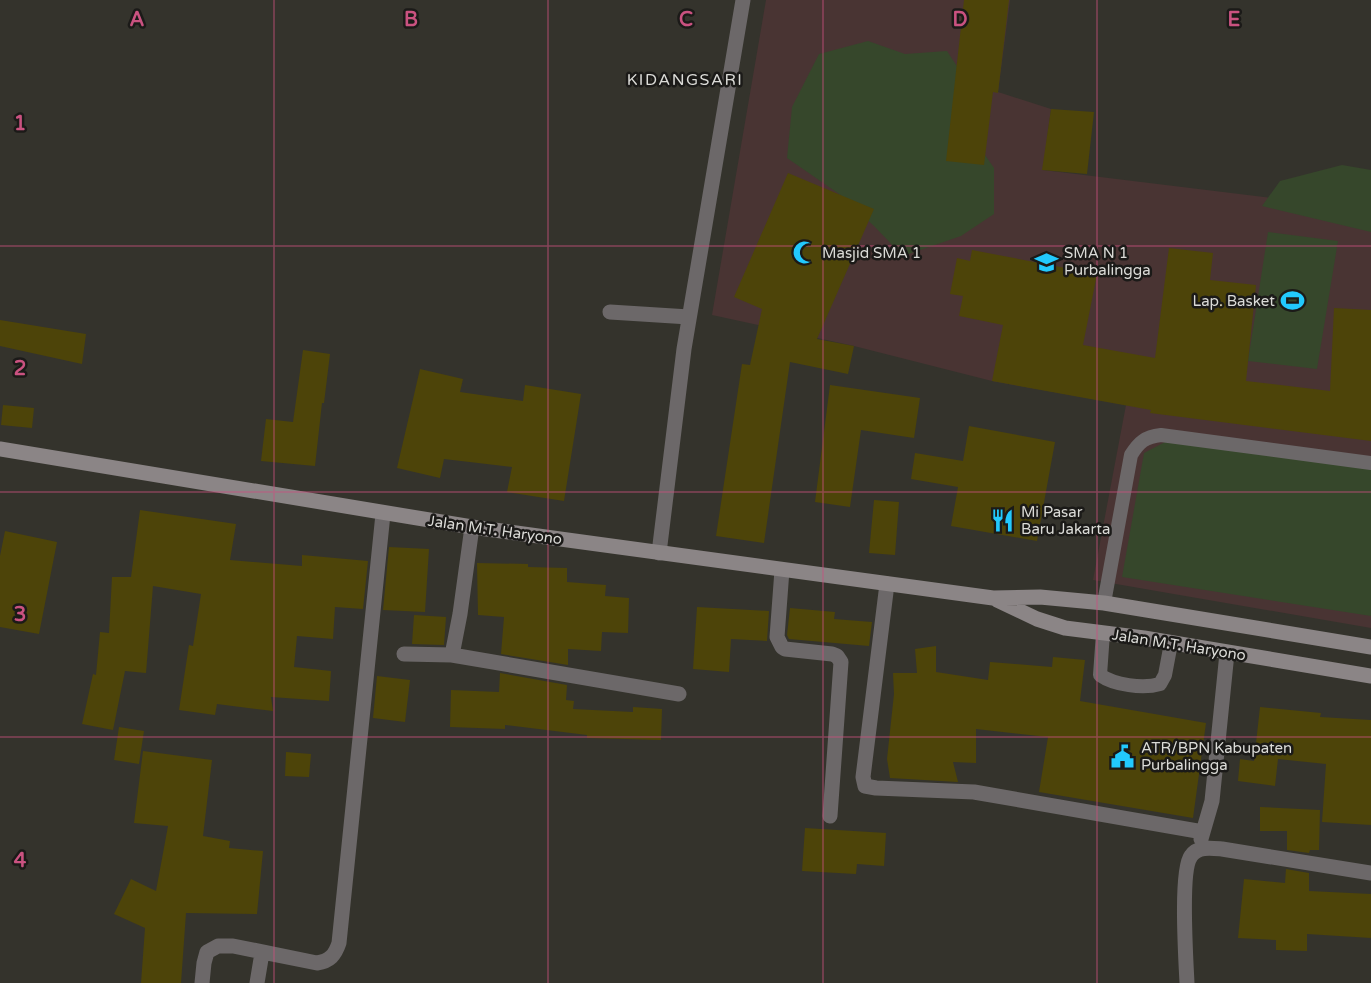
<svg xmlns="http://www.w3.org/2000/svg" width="1371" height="983" font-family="'Varela Round',sans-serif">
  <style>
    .education { fill: #493433 }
    .green { fill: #36472b }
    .building { fill: #4d4409 }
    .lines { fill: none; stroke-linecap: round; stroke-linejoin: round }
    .service { stroke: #6c6869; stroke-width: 14 }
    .minor { stroke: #6c6869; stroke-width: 15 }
    .secondary { stroke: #8b8586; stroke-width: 15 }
    .grid { fill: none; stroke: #ca5280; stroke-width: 1.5; stroke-opacity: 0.55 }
    .labels { text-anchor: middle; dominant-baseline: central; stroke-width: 5; stroke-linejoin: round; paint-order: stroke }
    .poi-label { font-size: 15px; fill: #dbdbd7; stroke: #1b1a18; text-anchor: start }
    .street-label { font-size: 15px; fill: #dbdbd7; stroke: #1b1a18 }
    .neighbourhood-label { font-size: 16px; letter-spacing: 1.5px; fill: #dbdbd7; stroke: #1b1a18 }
    .grid-label { font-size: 20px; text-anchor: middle; font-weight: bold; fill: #ca5280; stroke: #1b1a18; stroke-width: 5; stroke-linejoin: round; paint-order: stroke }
  </style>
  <rect width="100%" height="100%" fill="#34332c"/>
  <path class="education" d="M766,0H1010L998,92L1051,109L1043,170L1371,210V628L1093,580L1126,405L992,381L854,346L712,315Z"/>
  <path class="green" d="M868,41L905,54L947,51L964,77L963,123L994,168V214L961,236L903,256L874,226L842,196L787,158L792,107L819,54Z
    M1342,165L1371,170V232L1262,206L1280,181Z
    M1268,232L1338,241L1317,369L1248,361Z
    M1167,441L1371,468V616L1122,577L1144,453Z"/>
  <path class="building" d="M964,0H1009L998,93L993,92L984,165L946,161Z
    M1051,109L1094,112L1087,174L1042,170Z
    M788,173L874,209L817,339L854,346L848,374L790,362L764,543L716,536L742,364L750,365L762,309L734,297Z
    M1169,248L1213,253L1210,280L1256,285L1246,381L1330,391L1334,308L1371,310V441L1150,413L1151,410L992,381L1003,325L959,316L963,296L950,294L957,258L970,261L972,250L1097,274L1083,345L1155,358Z
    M0,320L86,334L82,364L0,346Z
    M303,350L330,354L324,403H322L315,466L261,461L266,419L293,422Z
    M420,369L463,379L460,392L523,401L525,385L581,394L564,501L507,492L512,467L444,459L440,478L397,468Z
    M830,385L920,398L914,438L861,430L850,507L815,502Z
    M3,405L34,408L32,428L1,425Z
    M969,426L1055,442L1037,541L951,526L958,487L911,479L915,453L963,461Z
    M874,500L899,502L895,555L869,553Z
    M140,510L236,524L230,560L302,566V555L368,561L363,609L335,607L333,639L297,636L294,667L331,671L329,701L271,697L273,711L217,704L215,715L179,710L189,645L193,646L201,594L153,586L146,673L125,671L113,730L82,724L93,674L96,675L100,632L109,633L112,577H131Z
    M5,531L57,542L39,634L0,627V556Z
    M389,547L429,549L425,612L383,610Z
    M477,563L528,564V567L567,568V582L606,585L605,596L629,598L628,633L602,632L601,651L568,649V665L501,654L504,617L478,615Z
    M697,607L769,611L767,641L731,639L729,672L693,669Z
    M790,608L835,612L834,619L872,622L869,646L789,639L787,635Z
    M414,615L446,617L444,645L412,644Z
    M936,646V672L988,680L990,662L1052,667L1053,657L1085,660L1080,701L1206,723L1193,818L1039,792L1048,737L976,729V763L953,762L958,782L890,778L887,759L894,694L893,673H917L915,649Z
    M500,673L567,685L566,700L574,701L573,709L633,712V707L662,709L661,740L587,738V735L505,725V729L450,727L451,690L499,692Z
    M377,676L410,680L405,722L373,718Z
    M1260,707L1321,713L1320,717L1371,720V825L1322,822L1326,764L1278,759L1275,786L1238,781L1240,759L1254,761Z
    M119,727L144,731L139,764L114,760Z
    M143,751L212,760L203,836L230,841L229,848L263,851L257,914L186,913L181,983H141L145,928L114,914L131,879L156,891L168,826L134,823Z
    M286,752L311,754L309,777L285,776Z
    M1260,807L1320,810L1319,850H1310L1309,853L1287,850V831H1260Z
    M805,828L886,833L884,866L857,864L856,874L802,871Z
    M1286,869L1309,873V891L1371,894V938L1307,934V951L1276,950V940L1238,938L1244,879L1285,883Z"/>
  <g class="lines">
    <path class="service" d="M1104,603L1131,455C1139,442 1145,437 1161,435L1371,463
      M1103,633L1100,675C1114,685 1143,689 1160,684L1165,675L1171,643"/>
    <path class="minor" d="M610,312L689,317
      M472,527L460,614L452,655L679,694
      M659,553L684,349L743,0
      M782,570L777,637L782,647L785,649L832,654L837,656L841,662L830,816
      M887,584L863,777L865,786L876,788L974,792L1203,832
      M404,654L452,655
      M1201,839L1212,801L1227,653
      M202,983L204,963L207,952L218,946H233L317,963C330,961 335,955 339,943L383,514
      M257,983L262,953
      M1187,983C1186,962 1180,870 1191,856C1198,846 1211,848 1222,849L1371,873"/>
    <path class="secondary" d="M0,449L472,527L993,598L1040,597L1104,603L1371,647
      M997,600L1037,619L1065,628L1144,638L1371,676"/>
  </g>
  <path class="grid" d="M274,0V983M548,0V983M823,0V983M1097,0V983M0,246H1371M0,492H1371M0,737H1371"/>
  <defs>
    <symbol id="mosque-bare" viewBox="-9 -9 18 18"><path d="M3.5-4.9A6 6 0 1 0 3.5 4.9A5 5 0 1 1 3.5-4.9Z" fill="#22c9fd" stroke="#1b1a18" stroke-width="2.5" paint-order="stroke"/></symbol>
    <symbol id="school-bare" viewBox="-9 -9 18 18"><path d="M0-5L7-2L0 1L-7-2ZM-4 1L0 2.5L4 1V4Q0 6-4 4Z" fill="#22c9fd" stroke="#1b1a18" stroke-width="2.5" paint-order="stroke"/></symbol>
    <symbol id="stadium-bare" viewBox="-9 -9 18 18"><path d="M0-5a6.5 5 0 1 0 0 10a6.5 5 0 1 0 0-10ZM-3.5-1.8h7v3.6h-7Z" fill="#22c9fd" stroke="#1b1a18" stroke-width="2.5" paint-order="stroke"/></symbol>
    <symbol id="restaurant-bare" viewBox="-9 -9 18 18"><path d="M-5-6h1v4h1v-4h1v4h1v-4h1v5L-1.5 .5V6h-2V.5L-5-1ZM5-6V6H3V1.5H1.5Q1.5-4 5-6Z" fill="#22c9fd" stroke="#1b1a18" stroke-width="2.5" paint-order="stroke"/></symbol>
    <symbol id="civic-bare" viewBox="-9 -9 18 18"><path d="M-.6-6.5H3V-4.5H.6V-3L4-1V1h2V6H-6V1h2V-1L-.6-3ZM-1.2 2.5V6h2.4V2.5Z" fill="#22c9fd" stroke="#1b1a18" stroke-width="2.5" paint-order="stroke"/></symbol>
  </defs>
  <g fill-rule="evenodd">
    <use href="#mosque-bare" x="788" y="236" width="33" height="33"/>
    <use href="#school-bare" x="1030" y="246" width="33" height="33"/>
    <use href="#stadium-bare" x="1276" y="284" width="33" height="33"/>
    <use href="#restaurant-bare" x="986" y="504" width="33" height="33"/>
    <use href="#civic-bare" x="1106" y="740" width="33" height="33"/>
  </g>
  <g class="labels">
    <g class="poi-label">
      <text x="822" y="253">Masjid SMA 1</text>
      <text x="1064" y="253">SMA N 1<tspan x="1064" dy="17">Purbalingga</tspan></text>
      <text x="1275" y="301" text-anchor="end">Lap. Basket</text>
      <text x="1021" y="512">Mi Pasar<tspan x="1021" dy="17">Baru Jakarta</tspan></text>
      <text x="1141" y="748">ATR/BPN Kabupaten<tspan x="1141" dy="17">Purbalingga</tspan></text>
    </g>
    <g class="street-label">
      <text transform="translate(495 530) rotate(8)">Jalan M.T. Haryono</text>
      <text transform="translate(1179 645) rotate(9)">Jalan M.T. Haryono</text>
    </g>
    <g class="neighbourhood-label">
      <text x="685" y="80">KIDANGSARI</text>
    </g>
  </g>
  <g class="grid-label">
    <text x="137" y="26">A</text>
    <text x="411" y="26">B</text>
    <text x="686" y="26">C</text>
    <text x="960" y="26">D</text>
    <text x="1234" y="26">E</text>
    <text x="20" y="130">1</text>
    <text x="20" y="375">2</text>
    <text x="20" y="621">3</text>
    <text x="20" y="867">4</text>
  </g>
</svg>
